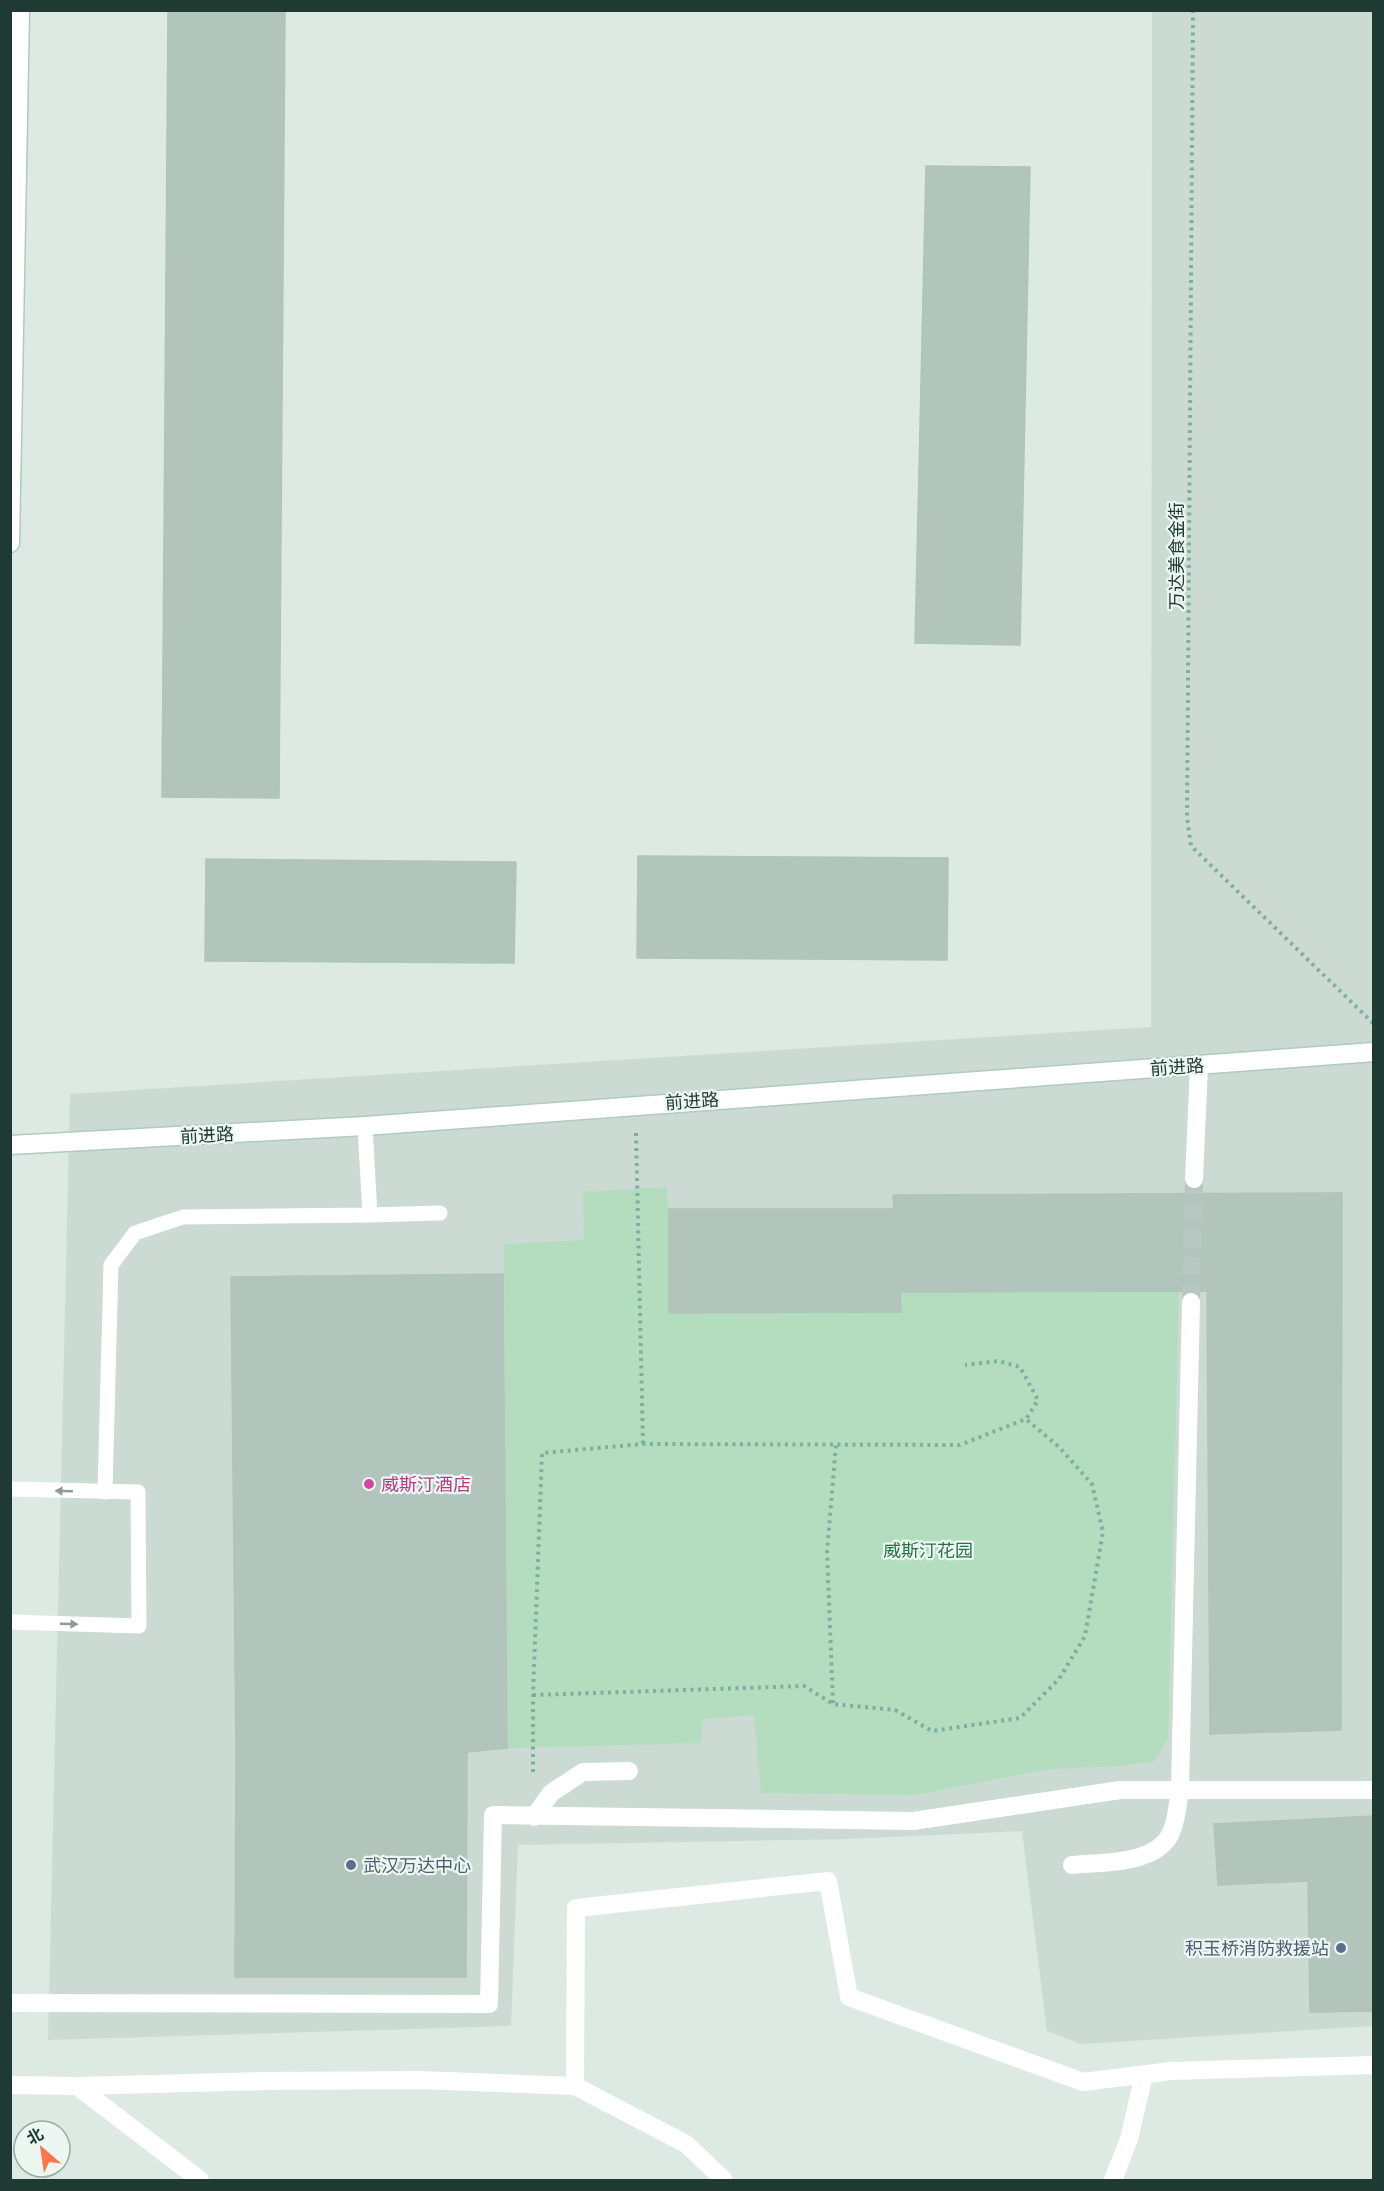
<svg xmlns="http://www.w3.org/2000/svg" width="1384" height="2191" font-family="'IBM Plex Sans','Noto Sans SC',sans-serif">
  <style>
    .built { fill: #cbdad3 }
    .green { fill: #b4ddbf }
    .building { fill: #b2c5bd; stroke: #afc4bb; stroke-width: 1.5 }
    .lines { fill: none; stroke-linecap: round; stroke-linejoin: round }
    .street-tunnel { stroke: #b7c7c1; stroke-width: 18; stroke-dasharray: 18 9; stroke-linecap: butt }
    .secondary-casing { stroke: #afcac1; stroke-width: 21 }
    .path { stroke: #7bb0a0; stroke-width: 4; stroke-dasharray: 3 4.5; stroke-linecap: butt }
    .lane { stroke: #fff; stroke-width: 15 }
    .street { stroke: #fff; stroke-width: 18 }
    .secondary { stroke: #fff; stroke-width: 18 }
    .oneway { fill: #8e9c99 }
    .hotel-dot { fill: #d1479c; stroke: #edf7f2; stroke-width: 2 }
    .service-dot { fill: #5c6f8a; stroke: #edf7f2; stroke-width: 2 }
    .labels { text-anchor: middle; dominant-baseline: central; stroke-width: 4.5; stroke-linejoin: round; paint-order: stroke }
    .street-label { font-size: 18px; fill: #1e3a33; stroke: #edf7f2 }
    .hotel-label { font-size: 18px; fill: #b23c85; stroke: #edf7f2; text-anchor: start }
    .park-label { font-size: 18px; fill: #267345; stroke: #edf7f2 }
    .service-label { font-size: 18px; fill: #4e5e75; stroke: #edf7f2; text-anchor: start }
  </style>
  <rect width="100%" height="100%" fill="#ddeae4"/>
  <path class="built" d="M1152,11H1373V2026L1081,2044L1047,2031L1022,1831L847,1839L518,1845L511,2026L48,2040L70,1094L1151,1027Z"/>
  <path class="green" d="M666,1187L669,1209V1313L900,1312V1292L1179,1289L1168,1739L1154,1761L1121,1766L1048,1769L915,1795L761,1793L754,1715L703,1719L701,1743L507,1748L504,1244L584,1240L583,1192Z"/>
  <path class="building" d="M168,10H285L279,798L162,797Z
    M926,166L1030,167L1020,645L915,643Z
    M638,856L948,858L947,960L637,958Z
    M206,859L516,862L514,963L205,961Z
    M1342,1193L1341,1730L1210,1734L1207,1291L900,1292L901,1312L669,1313V1209H894L893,1195Z
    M503,1274L507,1748L467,1752H236L231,1277Z
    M236,1752H467L466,1977H235Z
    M1374,1816V2011L1310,2012L1308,1881L1218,1885L1214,1824Z"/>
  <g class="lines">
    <path class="street-tunnel" d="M1191,1302L1194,1179"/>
    <defs>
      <path id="secondary" d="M10,543L20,10
        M10,1145L365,1126L1374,1052"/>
    </defs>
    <use href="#secondary" class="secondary-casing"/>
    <path class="path" d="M1193,10L1187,818L1191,846L1374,1024
      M636,1133L643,1444
      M533,1695L804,1686L833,1704L895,1710L932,1731L1020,1718L1059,1679L1085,1636L1103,1532L1092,1484L1059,1447L1026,1419
      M833,1703L827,1552L836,1444
      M533,1772V1695L542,1453L643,1444L960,1445L1026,1419L1038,1400L1020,1367L998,1361L965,1365"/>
    <path class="lane" d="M370,1215L440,1213
      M10,1489L138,1492L139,1626L10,1622
      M105,1492L111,1265L135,1233L183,1217L370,1215L365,1126"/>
    <path class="street" d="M1194,1179L1199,1065
      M534,1817L551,1793L583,1772L629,1771
      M1072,1865C1102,1862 1160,1865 1172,1830C1177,1818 1178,1802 1180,1789L1191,1302
      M10,2003L489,2004L493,1815L913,1821L1120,1790H1374
      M10,2085L77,2086L265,2081L420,2080L575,2086L686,2144L724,2180
      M77,2086L200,2180
      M575,2086L576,1908L828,1881L849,1997L1083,2082L1171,2071L1374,2065
      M1113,2180L1129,2139L1144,2075"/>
    <use href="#secondary" class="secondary"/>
  </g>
  <defs><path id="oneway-solid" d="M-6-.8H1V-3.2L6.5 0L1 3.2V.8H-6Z" transform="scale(1.5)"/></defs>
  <g class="oneway">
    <use href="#oneway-solid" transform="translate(64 1491) rotate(-178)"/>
    <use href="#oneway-solid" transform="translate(69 1624) rotate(2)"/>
  </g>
  <circle class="hotel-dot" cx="369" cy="1484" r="6"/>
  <g class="service-dot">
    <circle cx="351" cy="1865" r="6"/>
    <circle cx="1341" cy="1948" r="6"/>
  </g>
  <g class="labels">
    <g class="street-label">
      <text transform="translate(1176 556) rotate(-90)">万达美食金街</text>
      <text transform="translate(1177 1067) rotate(-4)">前进路</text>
      <text transform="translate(692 1101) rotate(-4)">前进路</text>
      <text transform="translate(207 1135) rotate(-3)">前进路</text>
    </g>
    <g class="hotel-label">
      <text x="381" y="1484">威斯汀酒店</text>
    </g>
    <g class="park-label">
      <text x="928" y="1550">威斯汀花园</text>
    </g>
    <g class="service-label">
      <text x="363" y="1865">武汉万达中心</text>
      <text x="1329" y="1948" text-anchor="end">积玉桥消防救援站</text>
    </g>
  </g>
  <rect width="1384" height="2191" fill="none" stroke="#1e3a33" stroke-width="24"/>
  <g transform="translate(42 2149) rotate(331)"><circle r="28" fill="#edf7f2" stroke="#9aaba6" stroke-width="1.5"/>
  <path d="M0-4.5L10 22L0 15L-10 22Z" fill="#fb774a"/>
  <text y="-9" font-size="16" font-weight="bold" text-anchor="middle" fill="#1e3a33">北</text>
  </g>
</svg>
